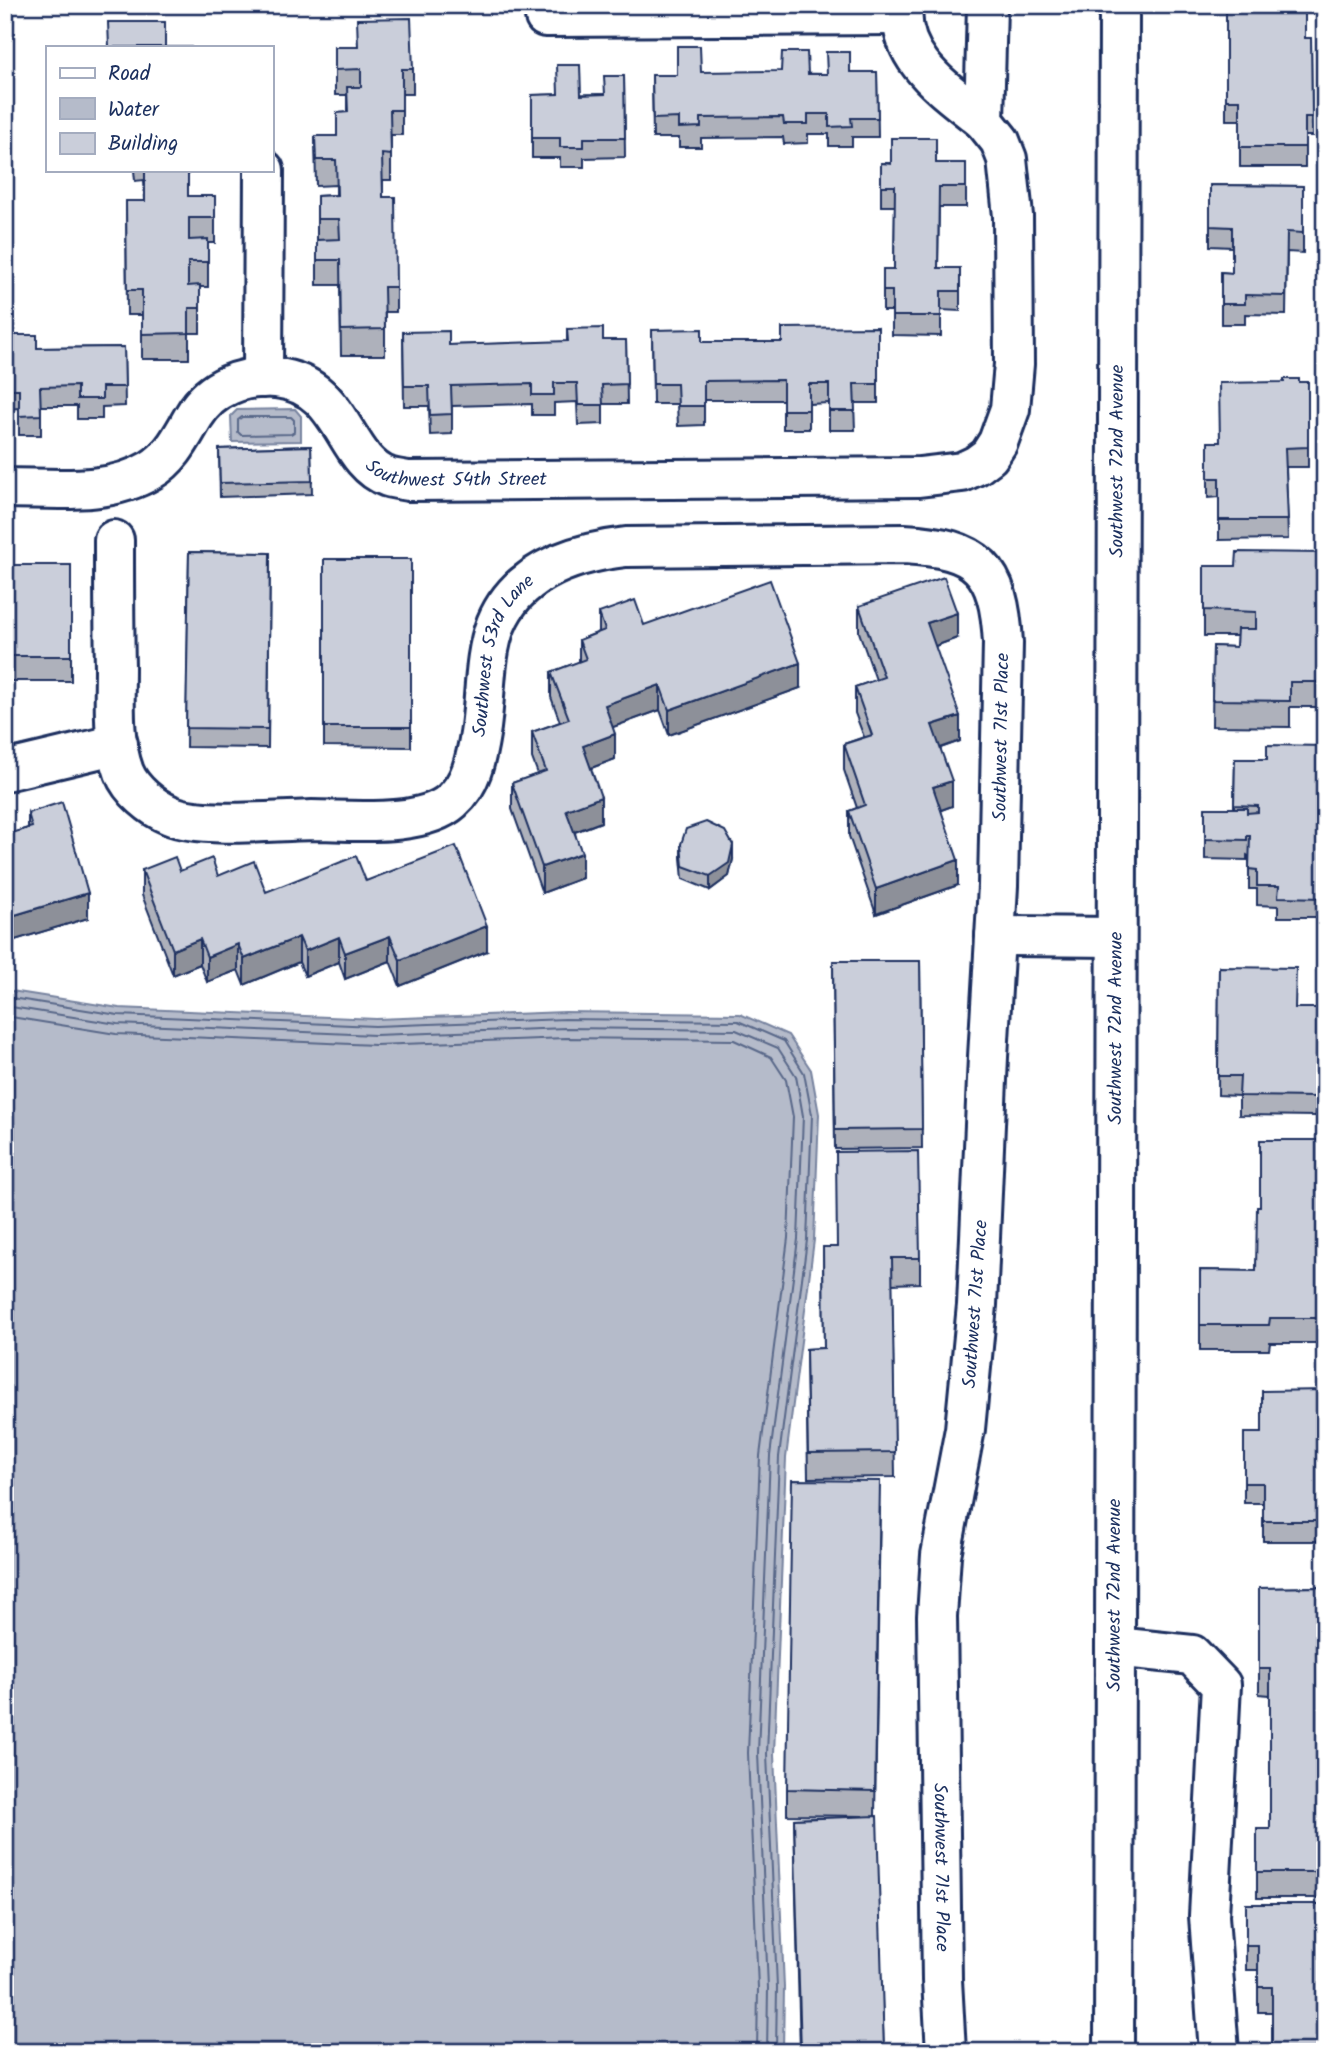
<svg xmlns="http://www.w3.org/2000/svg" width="1330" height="2057" font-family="Kalam,sans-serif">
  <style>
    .water { fill: #b5bbca; stroke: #77839f; stroke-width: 2 }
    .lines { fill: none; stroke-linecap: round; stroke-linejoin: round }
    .shore { stroke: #596789; stroke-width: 2 }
    .minor-casing { stroke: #1b2f5e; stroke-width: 44 }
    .minor { stroke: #fff; stroke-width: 38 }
    .wall { fill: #aeb1bb; stroke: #1b2f5e; stroke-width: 2 }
    .shaded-wall { fill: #8d9099; stroke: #1b2f5e; stroke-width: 2 }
    .building { fill: #caceda; stroke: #1b2f5e; stroke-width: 2 }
    .labels { text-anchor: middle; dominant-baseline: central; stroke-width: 7; stroke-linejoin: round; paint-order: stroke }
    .street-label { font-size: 19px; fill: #1b2f5e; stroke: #fff }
  </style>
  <rect width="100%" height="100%" fill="#fff"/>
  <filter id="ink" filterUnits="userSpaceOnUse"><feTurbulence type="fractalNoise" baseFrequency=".0143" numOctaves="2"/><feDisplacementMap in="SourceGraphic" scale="14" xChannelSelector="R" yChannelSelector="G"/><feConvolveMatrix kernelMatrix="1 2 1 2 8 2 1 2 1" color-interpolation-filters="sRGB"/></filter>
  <g filter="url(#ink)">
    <path class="water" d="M295,409L301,416V441L232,442L231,416L237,410Z
      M5,990L119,1008L376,1019L565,1012L740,1014L788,1035L811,1070L819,1114L814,1240L786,1458L774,1754L784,1987L783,2052H5Z"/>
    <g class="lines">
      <path class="shore" d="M242,417H291L294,420V432L291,434L241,435L238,432V420Z
        M5,997L118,1015L375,1026L565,1019L738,1021L784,1041L804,1073L812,1115L807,1240L779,1457L767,1754L777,1987L776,2052
        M5,1006L117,1024L375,1035L566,1028L736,1030L778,1048L796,1076L803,1116L798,1239L770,1456L758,1753L768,1988L767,2052
        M5,1016L116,1034L375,1045L566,1038L734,1040L771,1057L786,1080L793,1117L788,1238L760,1456L748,1753L758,1988L757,2052"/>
      <defs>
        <g id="minor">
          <path d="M903,5C896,60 948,91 984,121"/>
          <path d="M545,17L901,15"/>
          <path d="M263,378L264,170"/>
          <path id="s1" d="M5,488C54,488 108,496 151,470C172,458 182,436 194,416C211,387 243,375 276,378C345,385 342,460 388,477C394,479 402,480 409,481L919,477L962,472L977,465L989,456L998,442L1010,409L1014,364L1013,216L1007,159L1000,141L984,121L987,5"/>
          <path id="s2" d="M114,540C114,582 114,625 115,667C115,701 112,740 124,772C131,790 153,808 170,815C200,828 277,821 312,820C351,820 422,828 452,801C471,784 476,759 480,734C486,699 483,658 496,624C518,571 574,553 626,547L904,544C979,548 999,568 1003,643L998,886L988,1057L977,1305L965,1429L941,1555L937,1616L942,1980L946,2052"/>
          <path d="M5,771L118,744"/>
          <path d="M995,936L1116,937"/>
          <path d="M1115,1647L1192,1655L1221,1685L1209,1916L1219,2052"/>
          <path id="s3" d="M1114,2052L1119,5"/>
        </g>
      </defs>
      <use href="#minor" class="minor-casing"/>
      <use href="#minor" class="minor"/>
    </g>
    <path class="wall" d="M1226,9L1305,38H1311L1312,136H1305V167H1240V120H1226Z
      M335,47L413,69V94H402V135H391V180H383V197L396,287V312H385V355H341L340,285H317V196L336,195V185L316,186L315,136H337L347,112V95H335Z
      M701,72L826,74L877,72L878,137H852V146H829V134H808V143L784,144L783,137L701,138V147H679V138H653L652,75H677Z
      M624,76L625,157L584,158V167H560V158H532V95L604,94Z
      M881,163H966V207H939L938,268H960V311L941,310V336L892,335V311H883V269H894L895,206H881Z
      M134,170H188V196H215V243H208V287H200V333H189V359H142V315H127L126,201H145L144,180L135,181Z
      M1210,185L1303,186V253L1287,252L1286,315L1245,314V324H1221V272L1232,273V247L1210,246Z
      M878,327V403H854L855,430H829V403L809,404V429H783V400H704V425L678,426L677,404H653L652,330L702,342H782Z
      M567,329L603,340H626L627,404H603V424L578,425L577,402L554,403V415H532V404L452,406V434L430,435L429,406H404L403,332L449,345L567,342Z
      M5,335L37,348L124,347L125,406L102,407V419H77V406H41V435H19V408L5,409Z
      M1299,382H1308V467H1286L1288,539L1219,540V497L1208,498V442H1219Z
      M311,446L312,494L220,497L219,449Z
      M189,552L270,553L268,748L186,747Z
      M1325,553V685H1323L1322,707H1290V727L1212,726L1213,646L1236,647L1237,636H1204V566H1236Z
      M324,559H411V747L324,746Z
      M5,565H71V681H5Z
      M859,606L957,638L935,646L960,741L940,748L952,806L941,810L958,885L876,914L849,836V811L857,808L844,770V744L864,737L855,713V687L876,680L859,632Z
      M599,613L644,625L800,688L669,735L660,710L612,727L615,759L591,768L601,822L575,832L582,878L542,893L512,809V783L538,774L532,758V732L560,722L551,697V672L579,662V640L599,632Z
      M1325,746V917H1278V906L1257,905V889H1249V856L1247,855V860L1205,859V808H1234L1235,759H1267Z
      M28,813L88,918L5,943V835L28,828Z
      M681,844L733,859L729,876L710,890L683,879L681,858Z
      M142,870L180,871L218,876L266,892L366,881L487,951L400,986L390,961L345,979L339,962L305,976L299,962L244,985L238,970L207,982L200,964L173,975L142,895Z
      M833,961H920L922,1148L835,1149Z
      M1219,967L1295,1008H1317L1316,1116L1239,1115V1096L1218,1095Z
      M1325,1140V1343H1270L1269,1350H1200V1270L1256,1271L1260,1207Z
      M823,1247L920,1258V1283L892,1284L895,1477L808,1478L806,1349L824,1348Z
      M1325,1390L1324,1541H1263V1503H1244V1433H1262Z
      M880,1507L875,1816L884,2052H800L794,1819L863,1816L787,1815V1789Z
      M1325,1587V1898H1257V1829H1270V1695L1259,1694V1588Z
      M1246,1904H1325L1272,2012H1258V1970H1246Z"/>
    <path class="shaded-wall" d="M957,613V638L927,649V623Z
      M800,663V688L669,735V710Z
      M660,685V710L605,730V705Z
      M960,716V741L932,751V725Z
      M615,734V759L583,771V746Z
      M952,781V806L933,813V787Z
      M601,797V822L566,835V810Z
      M733,845V859L729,876L710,890V876Z
      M582,853V878L542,893V867Z
      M958,860V885L876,914V889Z
      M88,893V918L5,943V918Z
      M487,926V951L400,986V960Z
      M390,936V961L345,979V953Z
      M299,937V962L244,985V959Z
      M339,937V962L305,976V951Z
      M200,939V964L173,975V950Z
      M238,944V970L207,982V957Z"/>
    <path class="building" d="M1226,9H1305V38H1311L1312,117H1305V147H1240V100H1226Z
      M411,18L413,69H402V110H390L391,155L382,154L383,197H395L396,287H384L385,329L341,330L340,260H317V240L340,239L339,219H317V196L337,195L336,160H316L315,136H337V113L348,112L347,87H361V69L335,70V47H358L357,19Z
      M108,22H165V47H192H109Z
      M677,46H700L701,72L781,71L782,52H807L808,74H827L826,52H850V72H877L878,118H851L852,126L829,127V114H808V124H784L783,117L701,118V127L679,128V118L653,119L652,75H677Z
      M557,65H580L581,95L605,94L604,76H624L625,138H584V147H560V138H532V95L558,94Z
      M891,138H936V163H966V187H939L938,268H960V291H941V316H892V291H883V269H894L895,186H881V163L891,164Z
      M145,170H188V196H215V218H189V240L208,239V262H188V286L200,285V308H189V333L142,334V290H127L126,201H145Z
      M1210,185L1303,186V233L1287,232L1286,296L1245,295V304H1221V272L1232,273V227L1210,226Z
      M878,327V384H854L855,411H829V384H809V410H783V380L704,381V406H678L677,384H653L652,330L702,329V342H782V328Z
      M603,328V340H626L627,384L602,385L603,405H578L577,383H554V395H532V384L451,386L452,414L430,415L429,386H404L403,332L449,331V345L568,341L567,329Z
      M5,335H37V348L124,347L125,387H102V399H77V386L40,387L41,415L19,416V389H5Z
      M1284,379H1299V382H1308V447L1285,448L1288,520H1219V478H1208V442H1220L1219,383L1284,382Z
      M311,446L312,481L220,483L219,449Z
      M189,552L270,553L268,729L186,728Z
      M1237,552L1325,553V660L1323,659L1322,682H1290V701L1212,700L1213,646L1236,647L1237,629H1256V612L1204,610V566H1236Z
      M324,559H411V727H324Z
      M5,565H71V656H5Z
      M944,577L957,613L927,623L960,716L932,725L952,781L933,787L958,860L876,889L849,811L865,805L844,744L872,735L855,687L884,677L859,606Z
      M770,580L800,663L669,710L660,685L605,705L615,734L583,746L601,797L566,810L582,853L542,867L512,783L546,771L532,732L569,719L551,672L586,659L579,640L605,630L599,613L635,600L644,625Z
      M1267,745L1325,746V898L1278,897L1279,886H1257V870L1249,869L1250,836H1247V840L1205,839V808H1247V813L1258,812V806L1234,805L1235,759H1267Z
      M62,802L88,893L5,918V835L32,827L28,813Z
      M706,822L725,831L733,845L729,863L710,876L683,866L681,844L686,829Z
      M456,846L487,926L400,960L390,936L345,953L339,937L305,951L299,937L244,959L238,944L207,957L200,939L173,950L142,870L175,857L180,871L212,858L218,876L254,861L266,892L356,856L366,881Z
      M833,961H920L922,1129L835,1130Z
      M1219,967L1296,968L1295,1008H1317L1316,1097L1239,1096L1240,1076H1218Z
      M1260,1140H1325V1318H1270L1269,1325H1200V1270L1256,1271L1257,1207H1260Z
      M918,1151L920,1258H892L895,1452L808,1453L806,1349L824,1348L823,1247H837L836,1152Z
      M1325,1390L1324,1521H1263V1483H1244V1433H1262V1391Z
      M792,1480L880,1481L875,1791L787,1789Z
      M1325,1587V1872H1257V1829H1270V1669H1259V1588Z
      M877,1816L884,2052H801L794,1819Z
      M1246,1904H1325V2052H1272V1987H1258V1945H1246Z"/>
  </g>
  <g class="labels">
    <g class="street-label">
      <text stroke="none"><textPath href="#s3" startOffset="1591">Southwest 72nd Avenue</textPath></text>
      <text stroke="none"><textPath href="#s1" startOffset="537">Southwest 54th Street</textPath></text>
      <text stroke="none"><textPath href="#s2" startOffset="742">Southwest 53rd Lane</textPath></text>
      <text transform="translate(1002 737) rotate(-89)">Southwest 71st Place</text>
      <text stroke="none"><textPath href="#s3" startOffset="1024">Southwest 72nd Avenue</textPath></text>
      <text transform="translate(976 1304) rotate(-86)">Southwest 71st Place</text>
      <text stroke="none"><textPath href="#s3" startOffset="457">Southwest 72nd Avenue</textPath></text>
      <text stroke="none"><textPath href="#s2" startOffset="2597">Southwest 71st Place</textPath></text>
    </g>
  </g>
  <rect width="1330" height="2057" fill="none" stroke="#fff" stroke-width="28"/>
  <rect x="14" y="14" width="1302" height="2029" fill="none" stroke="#1b2f5e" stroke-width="2.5" filter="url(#ink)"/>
  <rect x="46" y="46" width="228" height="126" fill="#ffffff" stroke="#a4acbf" stroke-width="2"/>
  <rect x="60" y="68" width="35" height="10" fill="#ffffff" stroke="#a4acbf" stroke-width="2"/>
  <text x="108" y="80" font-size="21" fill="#1b2f5e">Road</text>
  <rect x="60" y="98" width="35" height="21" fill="#b5bbca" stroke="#a4acbf" stroke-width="2"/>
  <text x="108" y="116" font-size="21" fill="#1b2f5e">Water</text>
  <rect x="60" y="133" width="35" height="21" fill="#caceda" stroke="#a4acbf" stroke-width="2"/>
  <text x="108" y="150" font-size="21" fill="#1b2f5e">Building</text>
</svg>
